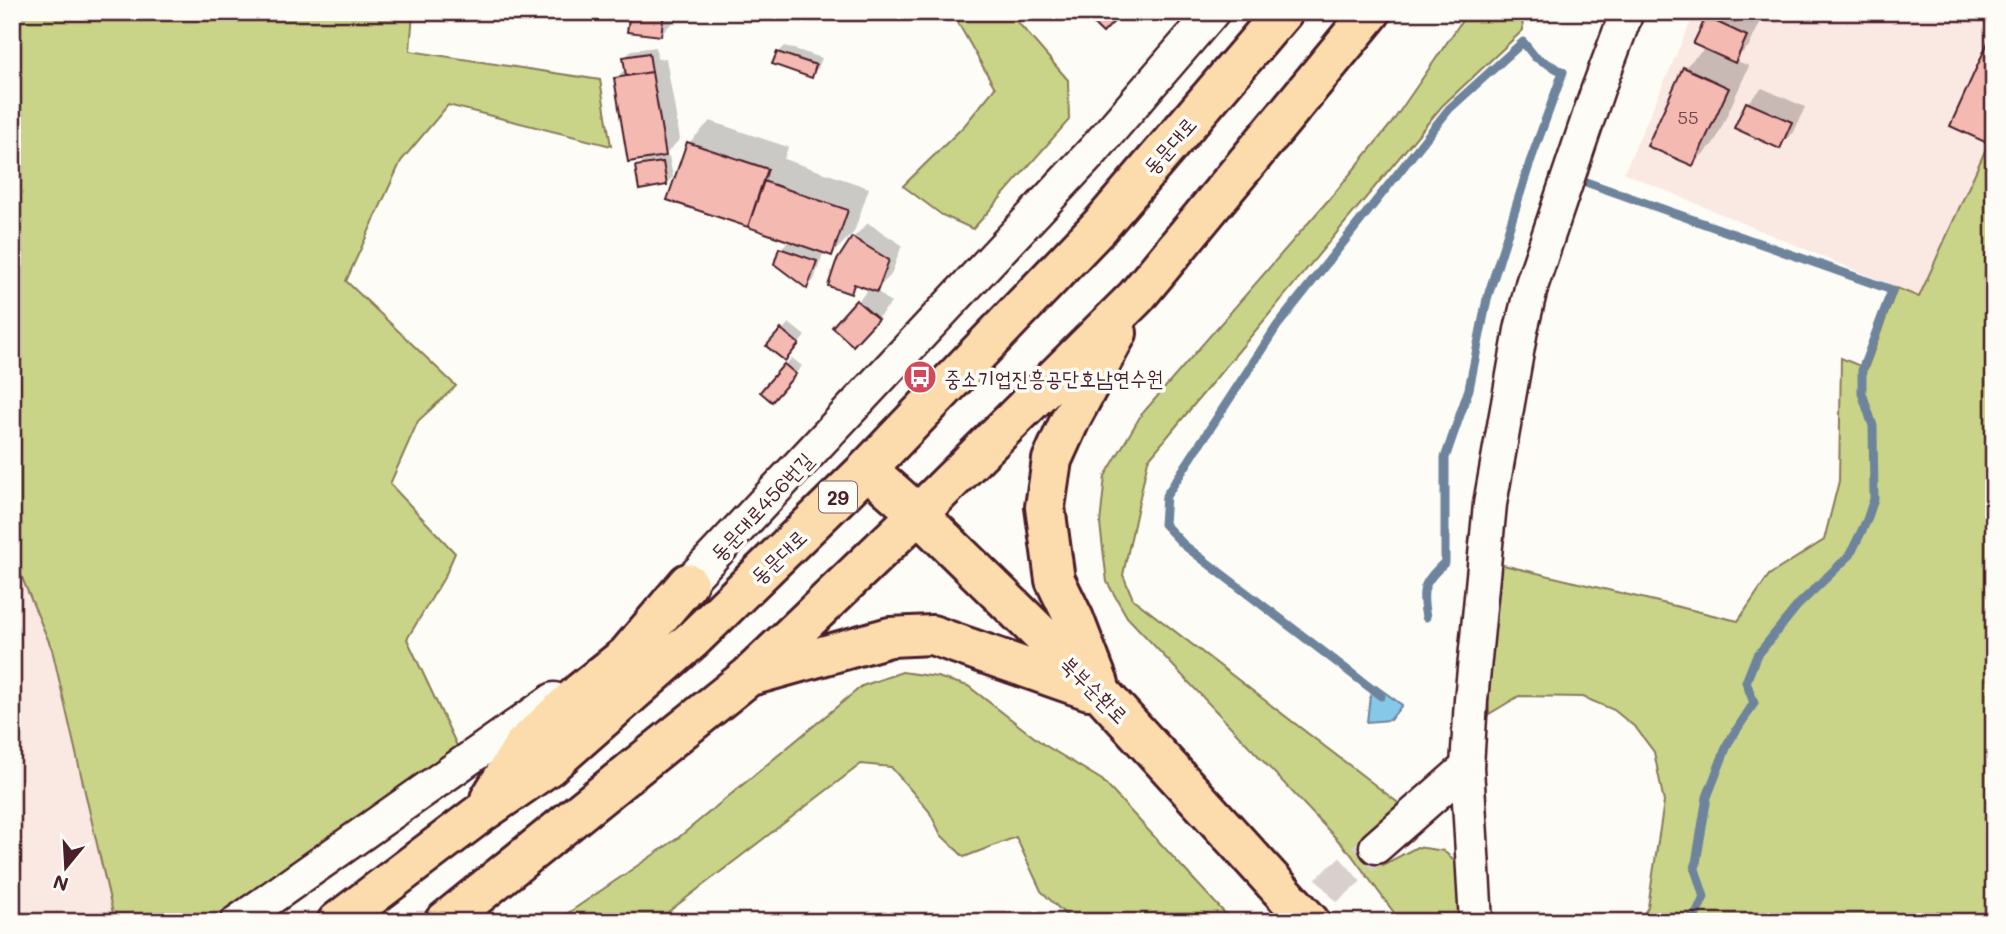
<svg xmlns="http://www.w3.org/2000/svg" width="2006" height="934" font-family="Mali,'Poor Story',sans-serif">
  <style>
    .built { fill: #fae8e2 }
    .green { fill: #c9d488; stroke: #8a7a5a; stroke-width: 2 }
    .water { fill: #86c8e7; stroke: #6e849c; stroke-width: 2 }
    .shadow { fill: #0003 }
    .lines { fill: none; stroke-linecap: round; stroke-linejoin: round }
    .stream { stroke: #6e849c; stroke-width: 9 }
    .building { fill: #f4b9b0; stroke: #4a1f2b; stroke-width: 2 }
    .minor-tunnel { stroke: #d9d0ce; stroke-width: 32; stroke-dasharray: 32 16; stroke-linecap: butt }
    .minor-casing { stroke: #4a1f2b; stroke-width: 37 }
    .major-casing { stroke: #4a1f2b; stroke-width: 44 }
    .minor { stroke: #fdfcf7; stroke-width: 32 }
    .major { stroke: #fcdcac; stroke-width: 38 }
    .labels { text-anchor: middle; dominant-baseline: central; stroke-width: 7; stroke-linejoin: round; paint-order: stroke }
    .number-label { font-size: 18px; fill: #74464c }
    .shield { fill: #fdfcf7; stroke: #806168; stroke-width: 2 }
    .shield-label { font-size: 19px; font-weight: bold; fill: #4a1f2b }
    .street-label { font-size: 21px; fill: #4a1f2b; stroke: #fdfcf7 }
    .poi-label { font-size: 21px; fill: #4a1f2b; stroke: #fdfcf7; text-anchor: start }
  </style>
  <rect width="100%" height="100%" fill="#fdfcf7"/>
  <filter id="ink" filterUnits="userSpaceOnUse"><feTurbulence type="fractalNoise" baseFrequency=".0143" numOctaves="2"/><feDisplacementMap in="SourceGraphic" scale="14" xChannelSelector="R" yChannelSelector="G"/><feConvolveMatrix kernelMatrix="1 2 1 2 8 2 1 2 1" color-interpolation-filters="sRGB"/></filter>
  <g filter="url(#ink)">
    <path class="built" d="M1695,12H1994V131L1919,297L1624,173Z
      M12,554L52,649L115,922H12Z"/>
    <path class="green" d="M12,12H413L410,51L600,80L611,146L448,105L401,161L346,281L456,386L418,421L390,484L455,553L445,576L407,639L459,750L419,782L217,922H115L52,649L12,554Z
      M952,12H1009L1068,80L1069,120L973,229L942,215L903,186L964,126L995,88Z
      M1468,12H1524L1522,17L1523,30L1442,106L1148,460L1123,575L1133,599L1401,805L1366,839L1383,865L1417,847L1444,851L1460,867L1464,922H1401L1350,853L1127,617L1107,582L1100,524L1105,476L1141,415L1337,190L1391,124Z
      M1994,131V922H1639L1648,907L1664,802L1654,752L1636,728L1614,710L1583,697L1519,696L1489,714L1487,663L1499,564L1738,621L1769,575L1824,540L1839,481L1841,358L1867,369L1897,288L1919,297Z
      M902,672L937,677L968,686L1043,744L1102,780L1233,922H1073L1041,891L1016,837L964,857L941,835L929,811L891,767L861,764L655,922H555L678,838L862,686Z"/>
    <path class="water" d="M1376,686L1402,705L1390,720L1367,722L1370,696Z"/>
    <path class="shadow" d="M631,12H676L675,20L660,35Z
      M1713,12H1742L1761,21L1749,46L1735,60L1749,66L1715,142L1693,164L1684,68L1705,48L1707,18Z
      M1994,34V131L1985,140Z
      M785,46L822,58L818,68L811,75L778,53Z
      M656,47L657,59L666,58L680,139L663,157L669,156L673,177L666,184L637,167L646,158L616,78L626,68L624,58L632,50Z
      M1762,88L1805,107L1794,132L1779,147L1747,103Z
      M710,121L788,147L784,159L869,188L854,232L832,254L824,251L814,280L807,287L780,249L790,240L689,143Z
      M868,223L902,245L891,275L876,290L891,303L868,329L834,327L870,288L858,284L850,292L853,238Z
      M789,323L805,336L792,352L782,330Z
      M792,358L802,366L779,393L785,365Z"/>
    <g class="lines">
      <path class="stream" d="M1583,181L1892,290L1862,370V393L1873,426L1874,499L1867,520L1850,555L1798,605L1756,657L1746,682L1754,703L1728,743L1707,797L1695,869L1704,897L1696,915L1687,922
        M1381,696L1184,545L1164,524L1166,496L1277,326L1449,109L1523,42L1535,57L1563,72L1530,162L1487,299L1469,389L1445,458V562C1424,583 1420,587 1426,617"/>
    </g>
    <path class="building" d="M630,12H664L661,36L627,32Z
      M1081,12H1123L1103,33Z
      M1706,17L1747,36L1735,63L1693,44Z
      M1994,29V123L1985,142L1950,126Z
      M777,52L816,65L812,78L772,64Z
      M649,53L652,72L626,76L623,57Z
      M1683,67L1729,88L1693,166L1647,146Z
      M652,72L666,156L628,162L614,78Z
      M1746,102L1792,122L1780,149L1734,128Z
      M687,142L768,169L748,227L667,200Z
      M663,162L667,185L639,190L635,166Z
      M763,181L848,210L832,256L748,227Z
      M852,237L889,260L877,292L854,284L851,294L828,286L836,262Z
      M779,248L817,261L807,289L774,264Z
      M856,300L878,319L853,346L832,327Z
      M781,329L799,344L785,361L766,346Z
      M784,364L796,374L772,402L760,392Z"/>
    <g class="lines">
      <path class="minor-tunnel" d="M1290,922L1376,847"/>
      <defs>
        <path id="minor" d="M670,599L688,583L1093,151L1213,12
          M1376,847L1467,767
          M237,922L554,699
          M1476,922L1467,767L1471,700L1490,504L1521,330L1532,284L1598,89L1627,12"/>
        <path id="major" d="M867,469L918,514L1104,696L1310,922
          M754,675L890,637L932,635L1089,690
          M1099,684L1074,619L1055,580L1045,507L1052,460L1071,418L1117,333
          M490,799L523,746L582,691L627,655L688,583
          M337,922L481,813L549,766L693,639L867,469L1100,226L1283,12
          M444,922L749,676L918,514L1136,297L1371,12"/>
      </defs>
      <use href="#minor" class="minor-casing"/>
      <use href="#major" class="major-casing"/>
      <use href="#minor" class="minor"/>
      <use href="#major" class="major"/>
    </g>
  </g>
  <defs>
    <symbol id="bus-disc" viewBox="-11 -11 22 22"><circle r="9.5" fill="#d1495b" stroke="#fdfcf7"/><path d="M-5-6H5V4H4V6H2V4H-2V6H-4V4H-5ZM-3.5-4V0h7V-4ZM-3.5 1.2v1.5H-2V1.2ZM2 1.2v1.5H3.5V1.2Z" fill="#fff"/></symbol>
  </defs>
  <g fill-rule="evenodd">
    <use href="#bus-disc" x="901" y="358" width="38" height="38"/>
  </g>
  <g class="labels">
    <g class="number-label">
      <text x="1688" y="117">55</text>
    </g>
    <rect class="shield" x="819" y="481.5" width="38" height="31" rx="5"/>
    <g class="shield-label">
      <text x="838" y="497">29</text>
    </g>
    <g class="street-label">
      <text transform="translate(1169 145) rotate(-49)">동문대로</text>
      <text transform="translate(761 506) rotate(-47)">동문대로456번길</text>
      <text transform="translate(778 556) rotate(-44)">동문대로</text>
      <text transform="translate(1095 689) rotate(45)">북부순환로</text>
    </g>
    <g class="poi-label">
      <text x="944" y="377">중소기업진흥공단호남연수원</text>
    </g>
  </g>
  <rect width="2006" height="934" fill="none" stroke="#fdfcf7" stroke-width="42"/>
  <rect x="21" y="21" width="1964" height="892" fill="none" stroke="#4a1f2b" stroke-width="2.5" filter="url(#ink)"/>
  <g transform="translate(66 867) rotate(198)" stroke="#fdfcf7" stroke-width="5" paint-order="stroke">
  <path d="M0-5L12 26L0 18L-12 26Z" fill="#4a1f2b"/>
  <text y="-10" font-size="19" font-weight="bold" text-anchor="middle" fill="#4a1f2b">N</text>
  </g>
</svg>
